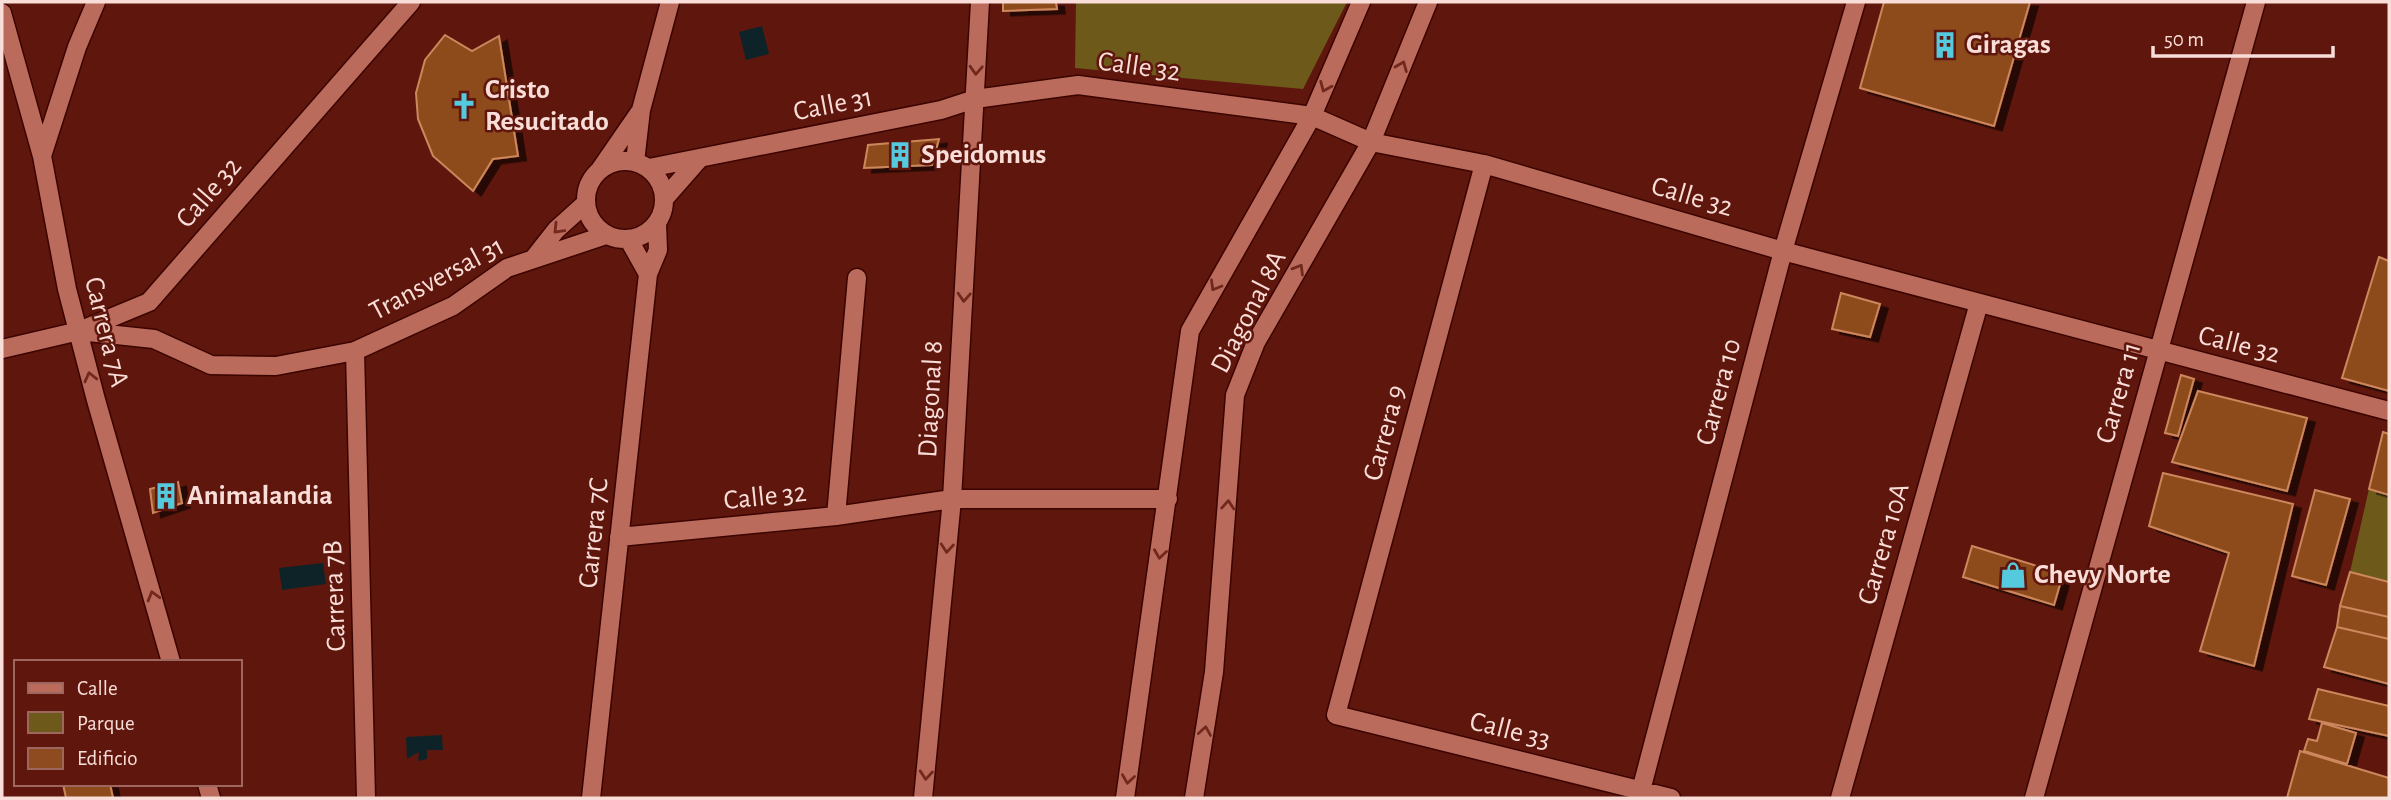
<svg xmlns="http://www.w3.org/2000/svg" width="2391" height="800" font-family="'Alegreya Sans',sans-serif">
  <style>
    .green { fill: #6d5a1b }
    .water { fill: #0e2328 }
    .building { fill: #8d4b1f; stroke: #ce875c; stroke-width: 2; filter: url(#shadow) }
    .lines { fill: none; stroke-linecap: round; stroke-linejoin: round }
    .minor-casing { stroke: #3b0401; stroke-width: 21 }
    .minor { stroke: #bb6b5c; stroke-width: 18 }
    .oneway { stroke: #71281d }
    .labels { text-anchor: middle; dominant-baseline: central; stroke-width: 5; stroke-linejoin: round; paint-order: stroke }
    .poi-label { font-size: 28px; font-weight: bold; fill: #f9ddd8; stroke: #5f170d; text-anchor: start }
    .street-label { font-size: 28px; fill: #f9ddd8; stroke: #5f170d }
  </style>
  <defs>
    <filter id="shadow"><feDropShadow dx="8" dy="4.5" stdDeviation="0" flood-color="#0009"/></filter>
  </defs>
  <rect width="100%" height="100%" fill="#5f170d"/>
  <path class="green" d="M1076,2H1347L1303,89L1075,68Z
    M2369,489L2389,495V582L2350,572Z"/>
  <path class="water" d="M762,26L769,54L746,60L739,32Z
    M323,563L326,584L282,590L279,568Z
    M442,735L443,750H427V759L418,761L419,752L407,759L406,737Z"/>
  <path class="building" d="M1003,2H1056L1057,9L1003,11Z
    M1884,2H2030L1994,126L1860,88Z
    M445,35L472,51L499,36L518,156L493,159L473,191L433,156L418,119L416,93L425,60Z
    M939,139L932,165L864,168L868,145Z
    M2379,257L2389,261V391L2342,378Z
    M1841,293L1880,304L1870,337L1832,329Z
    M2181,375L2194,379L2178,436L2165,433Z
    M2198,391L2307,418L2287,491L2172,462Z
    M2383,432L2389,434V495L2369,489Z
    M2163,473L2293,504L2254,666L2200,651L2229,553L2149,526Z
    M178,482L182,503L153,513L150,489Z
    M2315,490L2350,499L2326,585L2292,576Z
    M1972,546L2063,574L2054,605L1963,577Z
    M2350,572L2389,582V617L2340,606Z
    M2340,606L2389,617V639L2337,627Z
    M2337,627L2389,639V684L2324,667Z
    M2318,689L2389,706V736L2309,719Z
    M2322,723L2356,733L2347,764L2304,751L2308,739L2317,741Z
    M2300,751L2389,778V798H2287Z
    M63,784H110L113,798H66Z"/>
  <g class="lines">
    <defs>
      <path id="minor" d="M2,13L42,156L67,289L96,400L171,662
        M42,156L77,47L96,2
        M586 200a39 39 0 1 1 78 0a39 39 0 1 1-78 0Z
        M635,162L641,110L670,2
        M1484,164L1336,715L1671,798
        M649,168L941,110L975,99L1078,85L1312,116L1371,142L1484,164L1783,251L2389,411
        M599,171L639,113
        M664,199L700,158
        M629,240L648,274
        M534,258L556,230L586,203
        M79,331L154,339L211,365L276,366L355,351L453,306L507,268L606,235
        M2,349L79,331L149,302L411,2
        M355,351L366,798
        M836,516L857,278
        M619,537L836,516L952,499H1168
        M207,784L211,798
        M591,798L648,274L658,250L657,224
        M923,798L952,499L980,2
        M1125,798L1190,331L1312,116L1361,2
        M1194,798L1214,672L1235,395L1256,342L1371,142L1428,2
        M1639,798L1783,251L1856,2
        M1840,798L1979,303
        M2034,798L2256,2"/>
    </defs>
    <use href="#minor" class="minor-casing"/>
    <use href="#minor" class="minor"/>
  </g>
  <defs><path id="oneway-chevron" d="M-2-3.5L2.5 0L-2 3.5" fill="none" stroke-width="1.6" stroke-linecap="round" stroke-linejoin="round" transform="scale(1.75)"/></defs>
  <g class="oneway">
    <use href="#oneway-chevron" transform="translate(1402 66) rotate(-68)"/>
    <use href="#oneway-chevron" transform="translate(976 70) rotate(93)"/>
    <use href="#oneway-chevron" transform="translate(1325 87) rotate(113)"/>
    <use href="#oneway-chevron" transform="translate(558 229) rotate(134)"/>
    <use href="#oneway-chevron" transform="translate(1299 269) rotate(-59)"/>
    <use href="#oneway-chevron" transform="translate(1215 286) rotate(120)"/>
    <use href="#oneway-chevron" transform="translate(964 297) rotate(93)"/>
    <use href="#oneway-chevron" transform="translate(90 377) rotate(-104)"/>
    <use href="#oneway-chevron" transform="translate(1228 505) rotate(-86)"/>
    <use href="#oneway-chevron" transform="translate(947 548) rotate(95)"/>
    <use href="#oneway-chevron" transform="translate(1160 554) rotate(98)"/>
    <use href="#oneway-chevron" transform="translate(153 596) rotate(-106)"/>
    <use href="#oneway-chevron" transform="translate(1205 731) rotate(-81)"/>
    <use href="#oneway-chevron" transform="translate(926 775) rotate(95)"/>
    <use href="#oneway-chevron" transform="translate(1128 779) rotate(98)"/>
  </g>
  <defs>
    <symbol id="building-bare" viewBox="-9 -9 18 18"><path d="M-4-6H4V6H1V3H-1V6H-4ZM-2.5-4.3h1.7v1.8h-1.7ZM.8-4.3h1.7v1.8H.8ZM-2.5-1h1.7V.8h-1.7ZM.8-1h1.7V.8H.8Z" fill="#55cadf" stroke="#5f170d" stroke-width="2.5" paint-order="stroke"/></symbol>
    <symbol id="church-bare" viewBox="-9 -9 18 18"><path d="M-1.2-6h2.4v3.5h3.3v2.4h-3.3V6h-2.4V-.1h-3.3v-2.4h3.3Z" fill="#55cadf" stroke="#5f170d" stroke-width="2.5" paint-order="stroke"/></symbol>
    <symbol id="shop-bare" viewBox="-9 -9 18 18"><path d="M-5-2.5h2.3a2.7 3.5 0 0 1 5.4 0H5L5.5 6h-11ZM-1.5-2.5h3a1.5 2.3 0 0 0-3 0Z" fill="#55cadf" stroke="#5f170d" stroke-width="2.5" paint-order="stroke"/></symbol>
  </defs>
  <g fill-rule="evenodd">
    <use href="#building-bare" x="1926" y="26" width="38" height="38"/>
    <use href="#church-bare" x="445" y="87" width="38" height="38"/>
    <use href="#building-bare" x="881" y="136" width="38" height="38"/>
    <use href="#building-bare" x="147" y="477" width="38" height="38"/>
    <use href="#shop-bare" x="1994" y="556" width="38" height="38"/>
  </g>
  <g class="labels">
    <g class="poi-label">
      <text x="1966" y="45">Giragas</text>
      <text x="485" y="90">Cristo<tspan x="485" dy="32">Resucitado</tspan></text>
      <text x="921" y="155">Speidomus</text>
      <text x="187" y="496">Animalandia</text>
      <text x="2034" y="575">Chevy Norte</text>
    </g>
    <g class="street-label">
      <text transform="translate(1139 67) rotate(8)">Calle 32</text>
      <text transform="translate(833 105) rotate(-11)">Calle 31</text>
      <text transform="translate(209 193) rotate(-49)">Calle 32</text>
      <text transform="translate(1692 197) rotate(16)">Calle 32</text>
      <text transform="translate(437 279) rotate(-28)">Transversal 31</text>
      <text transform="translate(1249 312) rotate(-63)">Diagonal 8A</text>
      <text transform="translate(106 332) rotate(76)">Carrera 7A</text>
      <text transform="translate(2239 345) rotate(14)">Calle 32</text>
      <text transform="translate(1719 392) rotate(-75)">Carrera 10</text>
      <text transform="translate(2119 393) rotate(-74)">Carrera 11</text>
      <text transform="translate(931 399) rotate(-87)">Diagonal 8</text>
      <text transform="translate(1385 433) rotate(-75)">Carrera 9</text>
      <text transform="translate(765 497) rotate(-6)">Calle 32</text>
      <text transform="translate(594 533) rotate(-84)">Carrera 7C</text>
      <text transform="translate(1884 544) rotate(-74)">Carrera 10A</text>
      <text transform="translate(335 596) rotate(-92)">Carrera 7B</text>
      <text transform="translate(1510 731) rotate(14)">Calle 33</text>
    </g>
  </g>
  <rect width="2391" height="800" fill="none" stroke="#f9ddd8" stroke-width="7"/>
  <rect x="14" y="660" width="228" height="126" fill="#5f170d" stroke="#9d665e" stroke-width="2"/>
  <rect x="28" y="683" width="35" height="10" fill="#bb6b5c" stroke="#9d665e" stroke-width="2"/>
  <text x="77" y="695" font-size="21" fill="#f9ddd8">Calle</text>
  <rect x="28" y="712" width="35" height="21" fill="#6d5a1b" stroke="#9d665e" stroke-width="2"/>
  <text x="77" y="730" font-size="21" fill="#f9ddd8">Parque</text>
  <rect x="28" y="748" width="35" height="21" fill="#8d4b1f" stroke="#9d665e" stroke-width="2"/>
  <text x="77" y="765" font-size="21" fill="#f9ddd8">Edificio</text>
  <path d="M2153 46v10h180v-10" fill="none" stroke="#f9ddd8" stroke-width="3.5"/>
  <text x="2164" y="46" font-size="21" fill="#f9ddd8" stroke="#5f170d" stroke-width="5" paint-order="stroke">50 m</text>
</svg>
